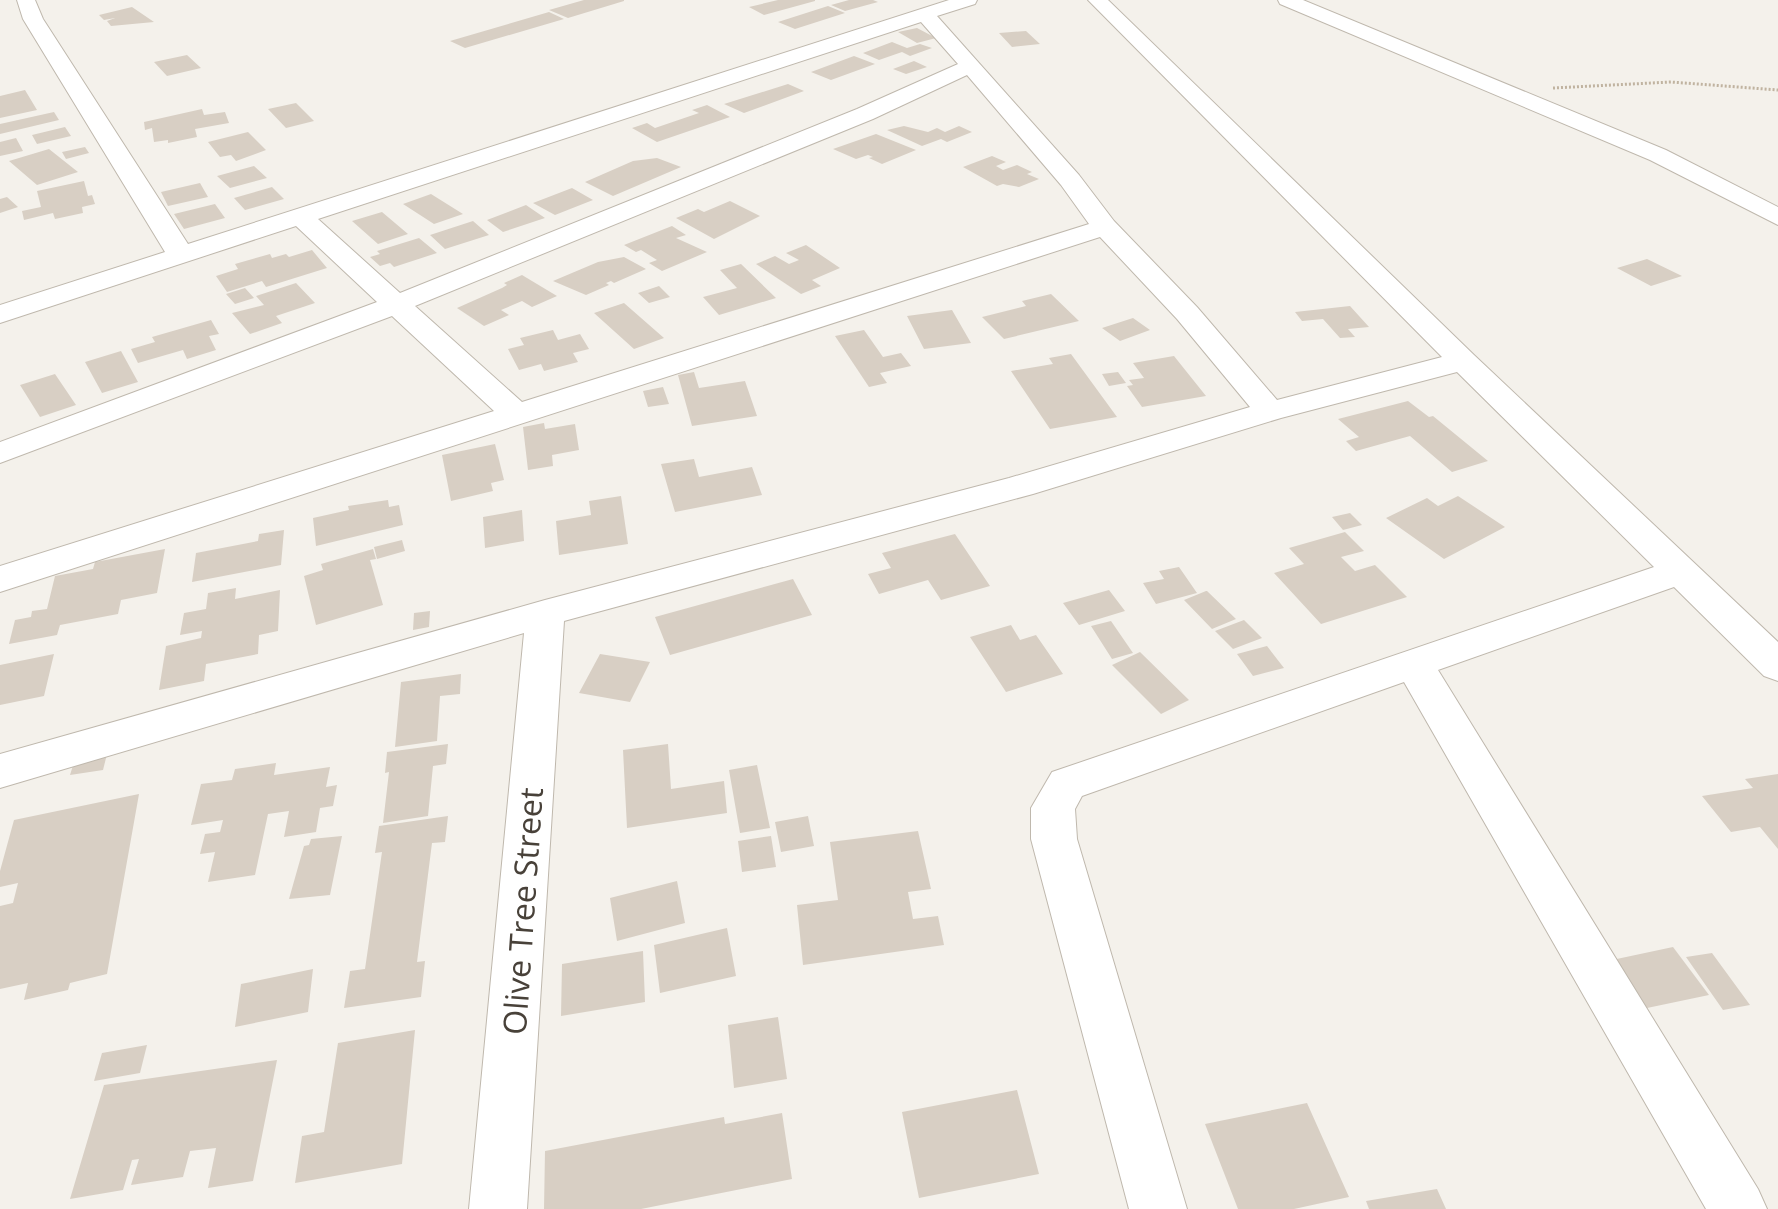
<svg xmlns="http://www.w3.org/2000/svg" width="1778" height="1209" font-family="'Open Sans',sans-serif">
  <style>
    .building { fill: #d8cfc4 }
    .lines { fill: none; stroke-linecap: round; stroke-linejoin: round }
    .minor-casing { stroke: #bfb8ad; stroke-width: 2 }
    .path { stroke: #c0b3a0; stroke-width: 3; stroke-dasharray: 2 2; stroke-linecap: butt }
    .minor { fill: #fff; fill-rule: evenodd }
    .labels { text-anchor: middle; dominant-baseline: central; stroke-width: 8; stroke-linejoin: round; paint-order: stroke }
    .near-street-label { font-size: 32px; fill: #484139; stroke: #fff }
  </style>
  <rect width="100%" height="100%" fill="#f4f1eb"/>
  <path class="building" d="M584,0H624V1L568,18L549,10Z
    M778,0H815V1L764,15L749,7Z
    M849,0H873L878,2L845,11L831,5Z
    M828,6L845,13L795,29L778,22Z
    M132,7L154,22L111,26L107,21L115,18L104,20L99,15Z
    M549,12L564,19L465,48L450,41Z
    M917,28L936,38L917,43L898,32Z
    M1026,31L1040,44L1012,47L999,33Z
    M892,42L907,48L920,44L932,48L910,56L902,52L879,60L863,53Z
    M187,55L201,68L167,76L154,62Z
    M854,56L875,64L831,80L811,72Z
    M914,61L927,67L906,74L893,69Z
    M788,84L804,91L744,113L724,104Z
    M25,90L37,110L0,118V96Z
    M296,103L314,121L286,128L268,109Z
    M707,105L730,117L657,142L632,128L647,123L655,128L699,113L692,110Z
    M202,109L204,115L225,112L229,123L195,129L197,137L168,143V140L154,142L152,128L145,130L144,122Z
    M54,112L59,120L0,134V124Z
    M904,126L928,132L937,128L945,132L959,126L972,132L947,142L941,139L922,146L887,130Z
    M65,127L71,136L37,144L32,135Z
    M248,132L266,150L236,161L231,155L220,157L208,142Z
    M876,134L916,150L882,164L869,158L873,157L868,155L856,159L833,149Z
    M16,138L23,151L0,156V142Z
    M85,147L89,153L66,159L62,152Z
    M49,149L78,172L37,185L9,161Z
    M992,156L1006,162L996,166L1003,170L1017,165L1032,172L1027,174L1039,179L1019,187L1003,184L997,186L963,167Z
    M657,158L681,167L613,196L585,182L633,161Z
    M254,166L267,178L230,188L217,176Z
    M84,181L88,196L92,195L95,204L82,207L83,213L55,219L53,213L24,220L22,211L41,207L37,191Z
    M200,183L208,197L168,206L161,192Z
    M272,187L284,199L245,210L234,198Z
    M572,188L593,200L555,215L533,203Z
    M431,194L463,214L434,224L403,204Z
    M7,197L18,207L0,213V199Z
    M730,201L760,216L714,239L676,218L698,209L704,212Z
    M215,204L225,218L184,229L174,214Z
    M526,205L545,218L503,232L487,220Z
    M382,212L408,234L378,244L352,221Z
    M473,221L489,235L445,249L430,235Z
    M672,226L686,235L676,238L707,252L662,271L649,263L657,260L641,250L636,252L624,245Z
    M419,238L437,253L394,267L390,263L380,266L370,257L380,254L377,251Z
    M806,245L840,268L812,280L821,286L801,294L756,264L775,256L789,264L799,260L786,253Z
    M312,250L327,268L266,287L262,281L227,292L216,276L238,269L235,264L270,254L272,258L286,254L289,257Z
    M624,257L646,269L614,283L611,281L606,283L609,285L586,295L553,281L598,262Z
    M1647,259L1682,276L1651,286L1617,268Z
    M741,264L776,298L719,315L703,297L737,288L720,270Z
    M522,275L557,296L532,307L522,301L501,310L509,315L484,326L457,308L502,288L507,285L504,283Z
    M296,283L315,303L276,316L282,323L250,334L232,313L264,305L256,296Z
    M659,286L670,297L649,303L638,293Z
    M245,288L254,298L235,304L226,294Z
    M1051,294L1079,321L1004,339L982,317L1026,306L1022,301Z
    M624,303L664,338L634,349L594,313Z
    M1350,306L1369,327L1348,329L1355,337L1340,338L1323,319L1302,321L1295,312Z
    M952,310L971,343L924,349L907,316Z
    M1133,318L1150,330L1120,341L1102,328Z
    M211,320L219,334L209,336L216,350L187,359L183,350L138,363L131,349L155,342L152,337Z
    M553,330L558,340L580,334L589,349L573,353L578,362L544,371L541,364L519,370L508,349L524,345L520,338Z
    M864,330L883,357L901,353L911,366L880,373L887,383L869,387L835,336Z
    M121,351L138,382L102,393L85,362Z
    M1071,354L1117,417L1050,429L1011,371L1053,364L1049,358Z
    M1174,356L1206,396L1142,407L1127,386L1133,385L1129,380L1144,378L1133,363Z
    M694,372L699,388L745,381L757,416L692,426L678,375Z
    M1118,372L1126,383L1109,386L1102,374Z
    M55,374L76,405L40,417L20,385Z
    M663,387L669,404L648,407L643,391Z
    M1408,401L1429,417L1433,416L1488,461L1452,472L1410,436L1356,451L1346,441L1359,437L1338,419Z
    M544,423L545,429L575,424L579,450L552,455L553,466L528,470L523,427Z
    M495,444L504,480L491,483L493,491L451,501L442,455Z
    M694,459L699,477L752,467L762,495L675,512L661,464Z
    M621,496L628,544L559,555L556,521L591,515L589,501Z
    M1458,496L1505,527L1444,559L1386,518L1427,498L1438,506Z
    M388,500L389,507L399,505L403,525L316,546L313,518L349,510L348,506Z
    M522,510L524,541L485,548L483,517Z
    M1350,513L1362,525L1343,530L1332,517Z
    M284,530L281,565L192,582L196,553L258,541L259,534Z
    M1345,532L1364,551L1341,557L1355,571L1375,565L1407,597L1321,624L1274,573L1304,564L1289,548Z
    M955,534L990,586L941,600L928,580L879,594L868,574L891,568L882,553Z
    M402,540L405,551L377,559L374,547Z
    M165,549L157,593L121,600L118,614L60,625L57,635L9,644L15,620L31,617L32,611L47,609L55,576L93,569L95,562Z
    M373,549L376,559L370,560L383,605L316,625L304,576L323,570L321,564Z
    M1179,567L1197,593L1156,604L1143,583L1164,579L1159,571Z
    M793,579L812,615L670,655L655,617Z
    M236,588L235,599L280,590L278,631L259,635L258,654L206,664L204,681L159,690L166,646L201,638L202,631L180,635L184,613L206,609L208,593Z
    M1109,590L1125,611L1079,625L1063,603Z
    M1206,591H1207L1236,619L1212,629L1184,600Z
    M430,611L429,627L413,630L414,613Z
    M1244,620L1262,638L1233,649L1215,631Z
    M1111,621L1133,653L1112,659L1091,626Z
    M1011,625L1020,640L1036,635L1063,674L1006,692L970,637Z
    M1267,646L1284,668L1253,676L1237,654Z
    M1140,652L1189,700L1161,714L1112,665Z
    M54,654L44,696L0,705V665Z
    M600,654L650,662L630,702L579,693Z
    M461,674L460,694L440,696L437,741L395,747L401,682Z
    M448,744L446,764L433,766L428,816L383,823L389,772L385,773L387,752Z
    M668,744L671,789L724,781L727,813L627,828L623,750Z
    M107,754L103,770L70,775L75,759Z
    M276,763L274,775L330,767L326,787L337,785L333,806L320,808L316,832L284,837L289,811L268,814L255,875L208,882L215,852L200,854L205,834L220,832L223,820L191,825L201,784L232,780L235,769Z
    M757,765L770,828L740,833L729,770Z
    M1778,774V849L1760,827L1731,832L1702,796L1753,788L1745,779Z
    M139,794L107,974L70,983L68,990L24,1000L28,983L0,989V906L13,903L18,883L0,887V871L14,820Z
    M448,816L445,842L432,843L417,962L425,961L421,997L344,1008L350,971L365,969L382,852L375,853L379,826Z
    M808,816L814,846L781,852L775,822Z
    M918,831L931,889L908,892L913,919L938,916L944,945L803,965L797,905L838,900L830,842Z
    M342,836L330,895L289,899L304,846L309,845L311,839Z
    M771,836L776,867L742,872L738,841Z
    M677,881L685,923L617,941L610,898Z
    M727,928L736,976L660,993L654,945Z
    M1673,947L1709,995L1647,1008L1612,960Z
    M643,951L645,1002L561,1016L562,964Z
    M1712,953L1750,1005L1723,1010L1686,957Z
    M313,969L308,1012L235,1027L241,984Z
    M778,1017L787,1079L734,1088L728,1025Z
    M415,1030L402,1164L295,1183L302,1136L324,1132L338,1043Z
    M147,1045L140,1073L94,1081L102,1053Z
    M277,1060L253,1181L208,1188L216,1148L190,1151L183,1177L131,1185L139,1159L132,1160L123,1190L70,1199L104,1085Z
    M1017,1090L1039,1174L919,1198L902,1112Z
    M1307,1103L1349,1197L1294,1209H1238L1205,1124Z
    M782,1113L792,1179L641,1209H544L545,1151L724,1117L725,1124Z
    M1437,1189L1446,1209H1369L1366,1201Z"/>
  <g class="lines">
    <defs>
      <path id="minor" d="M17,0H35L43,19L188,244L949,0H977L975,4L937,16L1079,175L1114,221L1197,307L1277,400L1442,357L1088,0H1108L1474,355L1778,642V681L1764,676L1674,587L1438,670L1758,1189L1767,1209H1706L1404,682L1082,796L1075,809L1077,839L1187,1209H1129L1031,839V808L1052,772L1654,567L1457,372L1281,418L1033,494L564,621L527,1209H469L524,633L0,788V754L545,600L1009,478L1250,407L1177,319L1100,237L0,592V566L494,411L392,316L0,463V442L377,302L296,226L0,323V305L165,252L23,19ZM921,22L958,64L857,109L400,293L318,219ZM967,75L1061,185L1089,224L522,402L415,306L873,119Z
        M1278,0H1303L1666,150L1778,207V225L1650,160L1280,4Z"/>
    </defs>
    <use href="#minor" class="minor-casing"/>
    <path class="path" d="M1553,88L1671,82L1778,90"/>
    <use href="#minor" class="minor"/>
  </g>
  <g class="labels">
    <g class="near-street-label">
      <text transform="translate(522 911) rotate(-86)">Olive Tree Street</text>
    </g>
  </g>
</svg>
